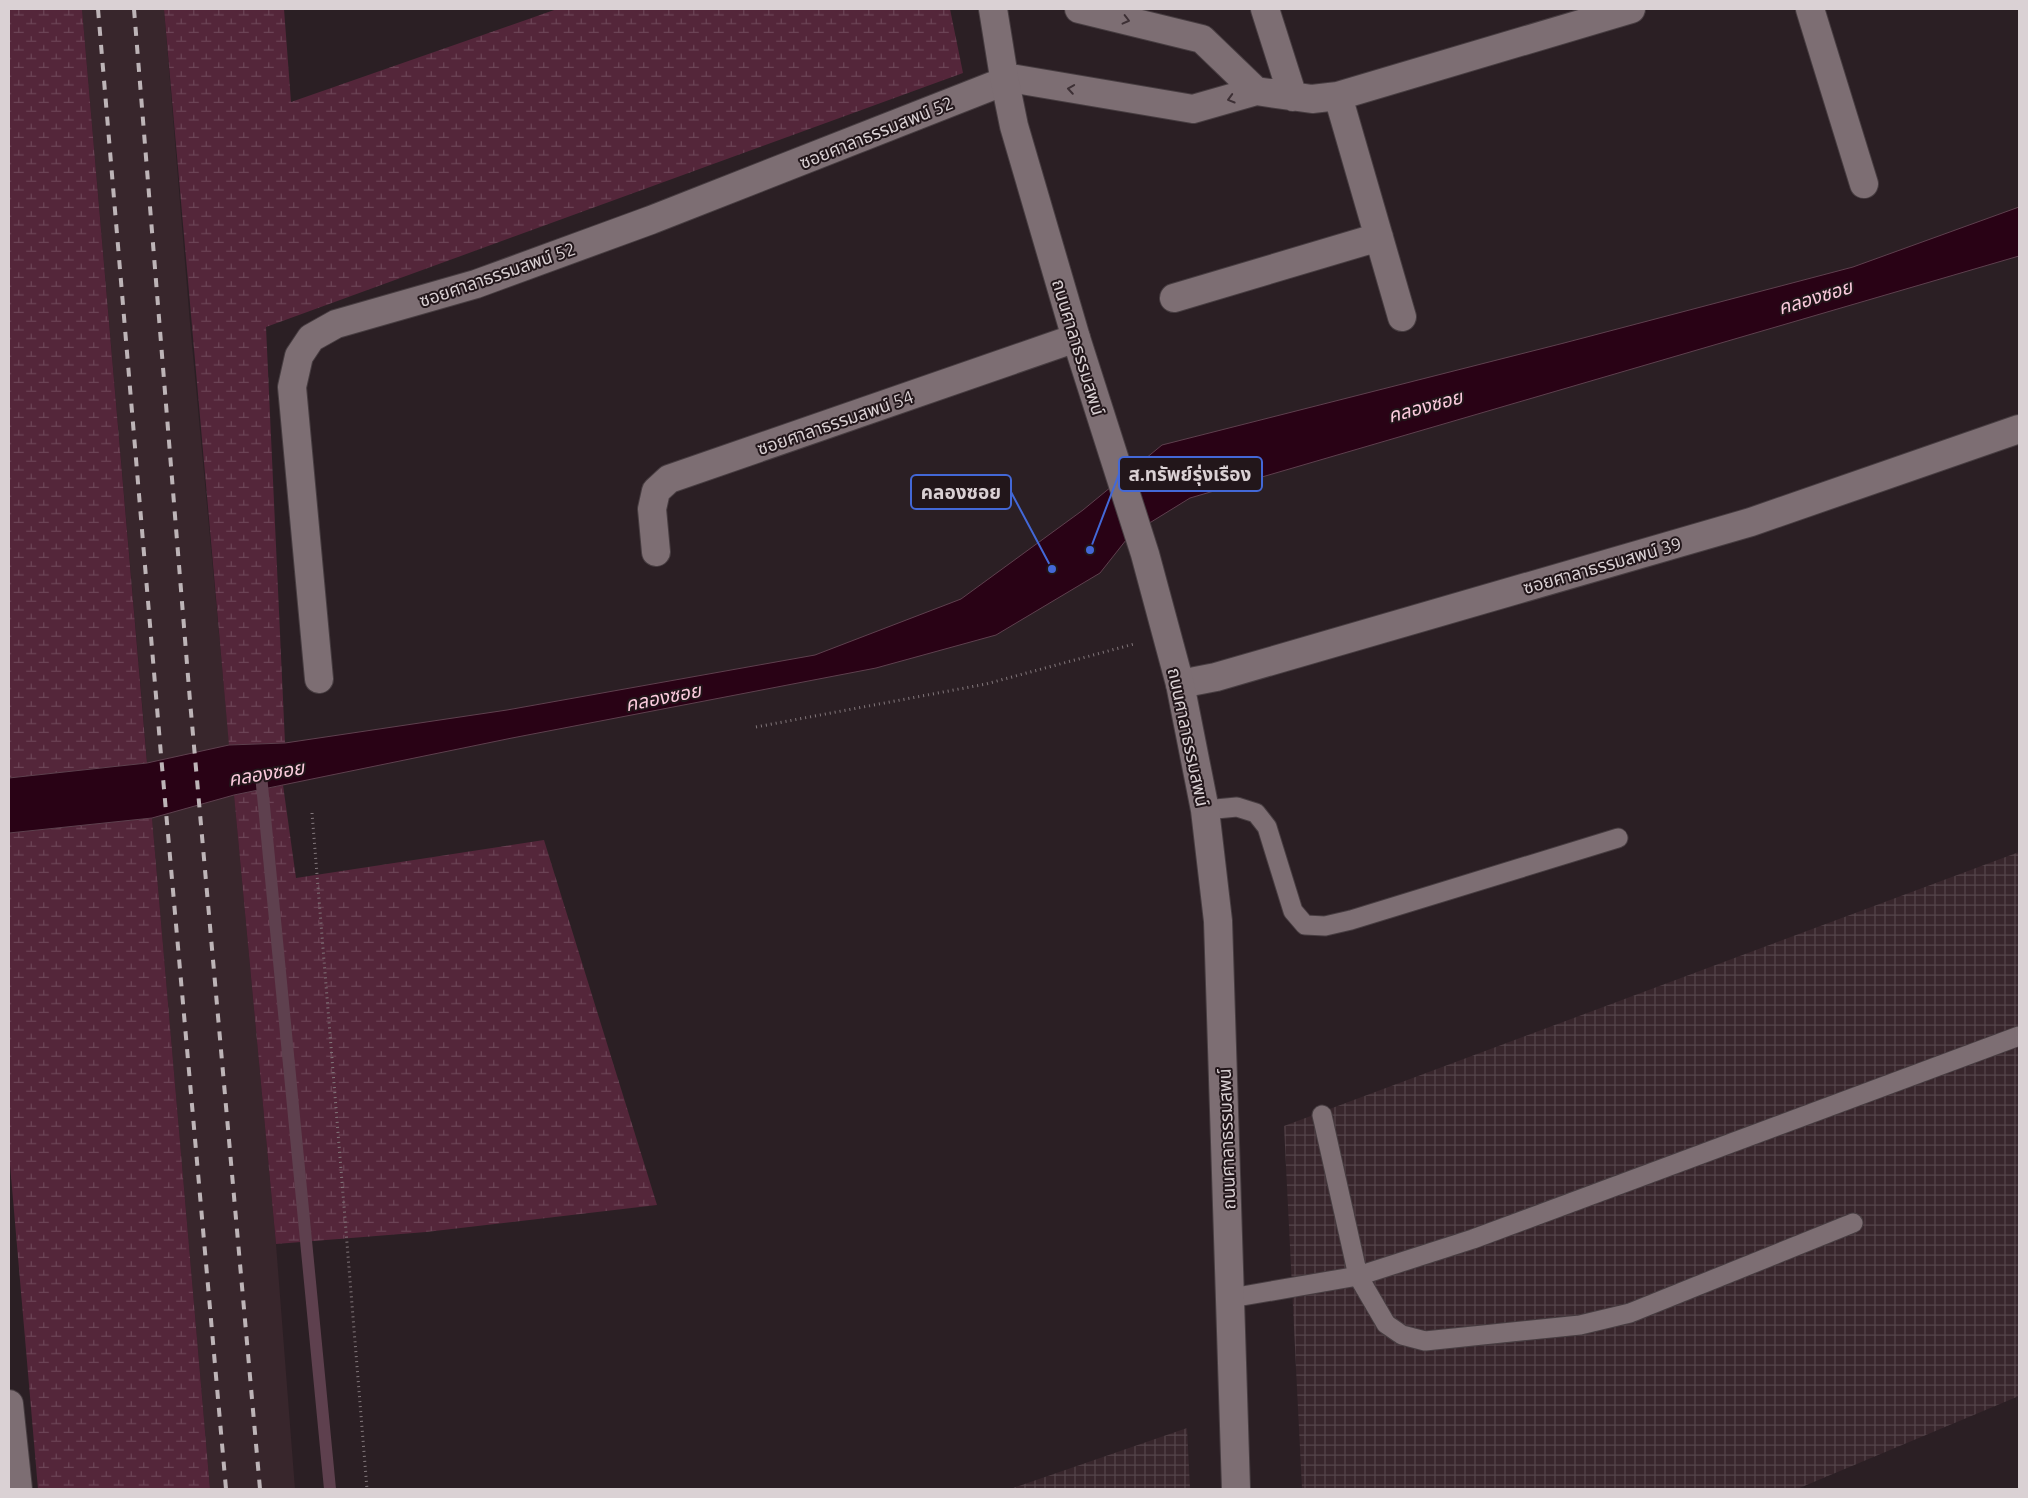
<svg xmlns="http://www.w3.org/2000/svg" width="2028" height="1498" font-family="Ubuntu,'Noto Sans Thai',sans-serif">
  <style>
    .built { fill: #38262c }
    .industrial { fill: url(#industrial-grid) }
    .wetland { fill: url(#wetland-marsh) }
    .water { fill: #290215; stroke: #5e404e }
    .lines { fill: none; stroke-linecap: round; stroke-linejoin: round }
    .stream { stroke: #5e404e; stroke-width: 12 }
    .lane-casing { stroke: #473d41; stroke-width: 21 }
    .street-casing { stroke: #473d41; stroke-width: 30 }
    .secondary-casing { stroke: #473d41; stroke-width: 30 }
    .path { stroke: #83787c; stroke-width: 3; stroke-dasharray: 1 4; stroke-linecap: butt }
    .lane { stroke: #7d6e73; stroke-width: 19 }
    .street { stroke: #7d6e73; stroke-width: 28 }
    .secondary { stroke: #7d6e73; stroke-width: 28 }
    .rail { stroke: #bdb4b7; stroke-width: 4; stroke-dasharray: 9 9; stroke-linecap: butt }
    .oneway { stroke: #3d3035 }
    .labels { text-anchor: middle; dominant-baseline: central; stroke-width: 4; stroke-linejoin: round; paint-order: stroke }
    .street-label { font-size: 18px; fill: #dad1d4; stroke: #22161a }
    .water-label { font-size: 19px; font-style: italic; fill: #fbcbdd; stroke: #22161a }
    .leader { fill: none; stroke: #4368d7; stroke-width: 2 }
    .callout-dot { fill: #4368d7; stroke: #22161a; stroke-width: 2 }
    .callout { fill: #22161a; stroke: #4368d7; stroke-width: 2 }
    .callout-label { font-size: 19px; text-anchor: middle; font-weight: bold; fill: #dad1d4 }
  </style>
  <defs>
    <pattern id="industrial-grid" width="8" height="8" patternUnits="userSpaceOnUse" patternTransform="scale(1.25)"><rect width="8" height="8" fill="#38262c"/><path d="M0 4h8M4 0v8" fill="none" stroke="#54444a"/></pattern>
    <pattern id="wetland-marsh" width="20" height="14" patternUnits="userSpaceOnUse" patternTransform="scale(1.25)"><rect width="20" height="14" fill="#54263a"/><path d="M1 5h8M5 5V1M11 12h8M15 12V8" fill="none" stroke="#6c4456"/></pattern>
  </defs>
  <rect width="100%" height="100%" fill="#2b1f24"/>
  <path class="built" d="M82,9H164L190,323L276,1244L295,1489H210Z"/>
  <path class="industrial" d="M2019,852V1396L1797,1489H1302L1284,1126Z
    M1187,1428L1190,1489H1010Z"/>
  <path class="wetland" d="M9,9H82L147,763L9,778Z
    M164,9H284L291,102L557,9H950L963,73L266,327L285,743L229,745Z
    M283,785L296,878L544,840L657,1205L426,1232L276,1244L234,795Z
    M152,818L210,1489H38L9,1153V833Z"/>
  <path class="water" d="M2019,207V256L1190,498L1130,535L1100,573L996,635L876,668L512,738L234,795L152,818L9,833V778L147,763L229,745L285,743L507,710L815,655L961,599L1083,510L1162,445L1564,343L1853,267Z"/>
  <g class="lines">
    <path class="stream" d="M261,775L330,1489"/>
    <defs>
      <path id="lane" d="M1205,810L1237,807L1256,813L1267,827L1293,911L1305,925L1325,926L1351,920L1618,838
        M1322,1115L1358,1276L1386,1324L1402,1335L1425,1341L1580,1325L1630,1313L1853,1223
        M1231,1298L1358,1276L1473,1239L2019,1036"/>
      <path id="street" d="M1265,9L1293,97
        M1810,9L1864,184
        M1004,77L1193,109L1256,91L1202,39L1079,9
        M1256,91L1312,99L1338,96L1631,9
        M1338,96L1402,317
        M1174,298L1379,237
        M656,552L652,509L656,491L669,479L1076,338
        M319,679L292,387L299,356L311,338L336,324L476,284L651,220L1005,81
        M1180,684L1216,677L1751,522L2019,429
        M9,1404L18,1489"/>
      <path id="secondary" d="M993,9L1004,77L1014,126L1076,338L1145,554L1180,684L1205,810L1218,921L1236,1489"/>
    </defs>
    <use href="#lane" class="lane-casing"/>
    <use href="#street" class="street-casing"/>
    <use href="#secondary" class="secondary-casing"/>
    <path class="path" d="M756,727L986,684L1134,644
      M312,813L367,1489"/>
    <use href="#lane" class="lane"/>
    <use href="#street" class="street"/>
    <use href="#secondary" class="secondary"/>
    <path class="rail" d="M98,9L161,755L226,1489
      M134,9L190,701L260,1489"/>
  </g>
  <defs><path id="oneway-chevron" d="M-2-3.5L2.5 0L-2 3.5" fill="none" stroke-width="1.6" stroke-linecap="round" stroke-linejoin="round" transform="scale(1.25)"/></defs>
  <g class="oneway">
    <use href="#oneway-chevron" transform="translate(1126 20) rotate(14)"/>
    <use href="#oneway-chevron" transform="translate(1071 89) rotate(-171)"/>
    <use href="#oneway-chevron" transform="translate(1231 99) rotate(164)"/>
  </g>
  <g class="labels">
    <g class="street-label">
      <text transform="translate(876 132) rotate(-22)">ซอยศาลาธรรมสพน์ 52</text>
      <text transform="translate(497 274) rotate(-19)">ซอยศาลาธรรมสพน์ 52</text>
      <text transform="translate(1079 347) rotate(73)">ถนนศาลาธรรมสพน์</text>
      <text transform="translate(835 422) rotate(-19)">ซอยศาลาธรรมสพน์ 54</text>
      <text transform="translate(1602 565) rotate(-16)">ซอยศาลาธรรมสพน์ 39</text>
      <text transform="translate(1189 737) rotate(78)">ถนนศาลาธรรมสพน์</text>
      <text transform="translate(1226 1139) rotate(-92)">ถนนศาลาธรรมสพน์</text>
    </g>
    <g class="water-label">
      <text transform="translate(1815 297) rotate(-17)">คลองซอย</text>
      <text transform="translate(1425 406) rotate(-15)">คลองซอย</text>
      <text transform="translate(663 697) rotate(-11)">คลองซอย</text>
      <text transform="translate(266 773) rotate(-9)">คลองซอย</text>
    </g>
  </g>
  <path class="leader" d="M1090 550L1119 474M1052 569L1011 492"/>
  <g class="callout-dot">
    <circle cx="1090" cy="550" r="5"/>
    <circle cx="1052" cy="569" r="5"/>
  </g>
  <g class="callout">
    <rect x="1119" y="457" width="143" height="34" rx="5"/>
    <rect x="911" y="475" width="100" height="34" rx="5"/>
  </g>
  <g class="callout-label">
    <text x="1190" y="481">ส.ทรัพย์รุ่งเรือง</text>
    <text x="961" y="499">คลองซอย</text>
  </g>
  <rect width="2028" height="1498" fill="none" stroke="#dad1d4" stroke-width="20"/>
</svg>
